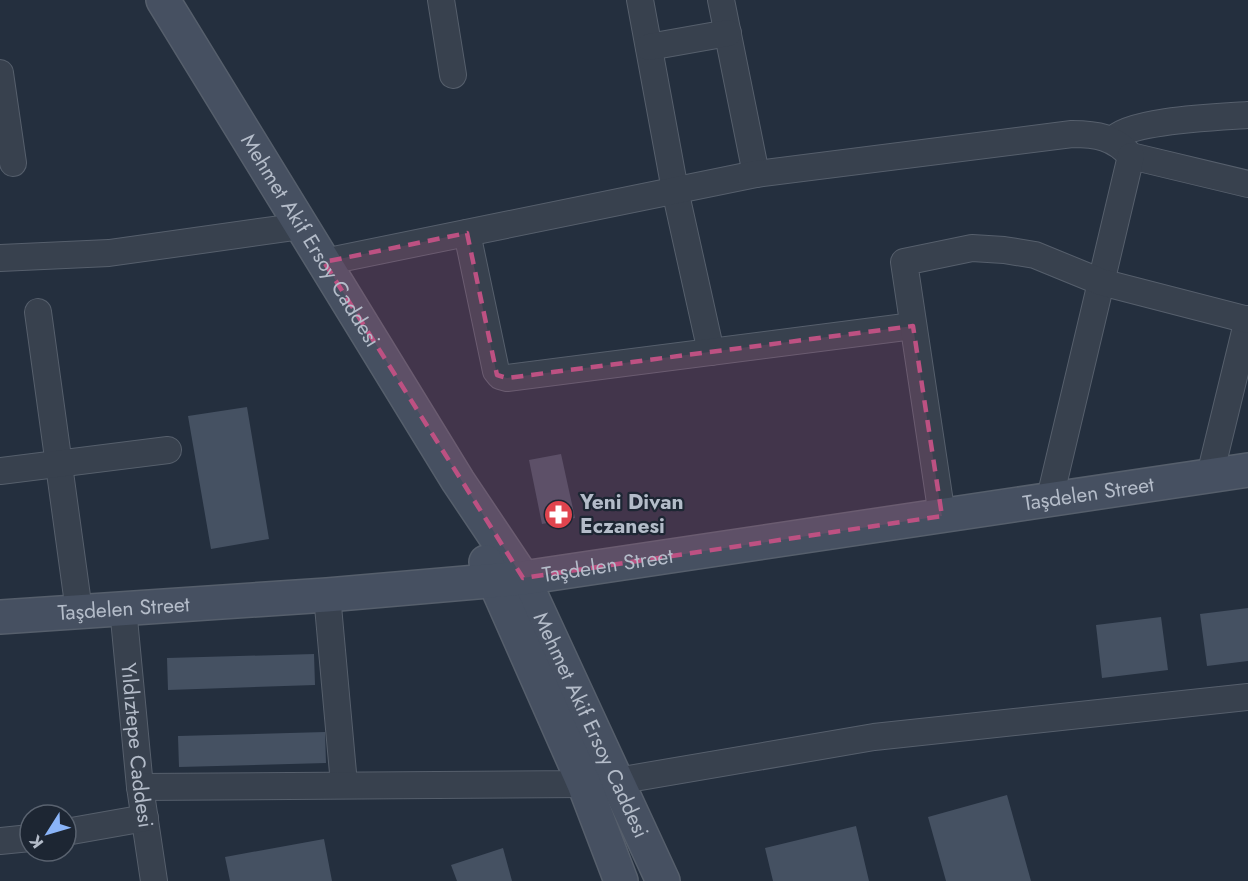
<svg xmlns="http://www.w3.org/2000/svg" width="1248" height="881" font-family="Jost,sans-serif">
  <style>
    .building { fill: #455162 }
    .lines { fill: none; stroke-linecap: round; stroke-linejoin: round }
    .street-casing { stroke: #565f6c; stroke-width: 28 }
    .secondary-casing { stroke: #565f6c; stroke-width: 36 }
    .street { stroke: #38414e; stroke-width: 26 }
    .secondary { stroke: #465061; stroke-width: 33 }
    .marked { fill: #bd5182; fill-opacity: 0.2; stroke: #bd5182; stroke-width: 4.5; stroke-dasharray: 12 8; stroke-linejoin: round }
    .labels { text-anchor: middle; dominant-baseline: central; stroke-width: 4.5; stroke-linejoin: round; paint-order: stroke }
    .street-label { font-size: 21px; fill: #b4bcc9; stroke: #1d2633 }
    .poi-label { font-size: 21px; font-weight: bold; fill: #b4bcc9; stroke: #1d2633; text-anchor: start }
  </style>
  <rect width="100%" height="100%" fill="#242f3e"/>
  <path class="building" d="M247,407L269,539L211,549L188,416Z
    M561,454L575,518L542,524L529,460Z
    M1248,608V661L1207,666L1200,614Z
    M1161,617L1168,670L1102,678L1096,625Z
    M314,654L315,685L168,690L167,658Z
    M325,732L326,763L179,767L178,736Z
    M1007,795L1031,881H946L928,817Z
    M856,826L869,881H773L765,848Z
    M324,839L332,881H230L225,857Z
    M503,848L512,881H457L451,865Z"/>
  <g class="lines">
    <defs>
      <g id="street">
        <path d="M441,0L453,75"/>
        <path d="M640,0L675,190L711,352"/>
        <path d="M721,0L756,174"/>
        <path d="M649,47L728,33"/>
        <path d="M0,73L13,163"/>
        <path d="M1113,140C1128,120 1221,117 1248,115"/>
        <path d="M467,233L496,371L500,376L507,378L913,326"/>
        <path d="M0,258L109,253L302,226"/>
        <path d="M324,262L756,174L1072,134C1097,134 1114,137 1131,156L1248,184"/>
        <path d="M38,312L79,611"/>
        <path d="M0,471L168,450"/>
        <path d="M1210,475L1248,319"/>
        <path d="M1049,502L1131,156"/>
        <path d="M942,516L904,262L972,248L1004,250L1035,255L1101,282L1248,320"/>
        <path d="M327,595L344,784"/>
        <path id="s1" d="M123,608L140,787L154,881"/>
        <path d="M140,787L584,784L617,781L874,737L1248,697"/>
        <path d="M66,832L145,818"/>
        <path d="M0,841L30,838"/>
      </g>
      <g id="secondary">
        <path id="s2" d="M163,0L458,481L523,578L663,881"/>
        <path d="M486,562L584,784L621,881"/>
        <path id="s3" d="M0,617L327,595L523,578L1248,470"/>
      </g>
    </defs>
    <use href="#street" class="street-casing"/>
    <use href="#secondary" class="secondary-casing"/>
    <use href="#street" class="street"/>
    <use href="#secondary" class="secondary"/>
  </g>
  <path class="marked" d="M467,233L497,375L507,378L913,326L942,516L523,578L324,262Z"/>
  <defs>
    <symbol id="pharmacy-disc" viewBox="-11 -11 22 22"><circle r="9.5" fill="#e0444e" stroke="#1d2633"/><path d="M-2-6h4v4h4v4h-4v4h-4v-4h-4v-4h4Z" fill="#fff"/></symbol>
  </defs>
  <g fill-rule="evenodd">
    <use href="#pharmacy-disc" x="542" y="498" width="33" height="33"/>
  </g>
  <g class="labels">
    <g class="street-label">
      <text stroke="none"><textPath href="#s2" startOffset="282">Mehmet Akif Ersoy Caddesi</textPath></text>
      <text stroke="none"><textPath href="#s3" startOffset="1096">Taşdelen Street</textPath></text>
      <text stroke="none"><textPath href="#s3" startOffset="610">Taşdelen Street</textPath></text>
      <text stroke="none"><textPath href="#s3" startOffset="124">Taşdelen Street</textPath></text>
      <text stroke="none"><textPath href="#s2" startOffset="843">Mehmet Akif Ersoy Caddesi</textPath></text>
      <text stroke="none"><textPath href="#s1" startOffset="138">Yıldıztepe Caddesi</textPath></text>
    </g>
    <g class="poi-label">
      <text x="580" y="502">Yeni Divan<tspan x="580" dy="24">Eczanesi</tspan></text>
    </g>
  </g>
  <g transform="translate(48 833) rotate(233)"><circle r="28" fill="#1d2633" stroke="#59626f" stroke-width="1.5"/>
  <path d="M0-4.5L10 22L0 15L-10 22Z" fill="#8ab4f8"/>
  <text y="-9" font-size="16" font-weight="bold" text-anchor="middle" fill="#b4bcc9">K</text>
  </g>
</svg>
